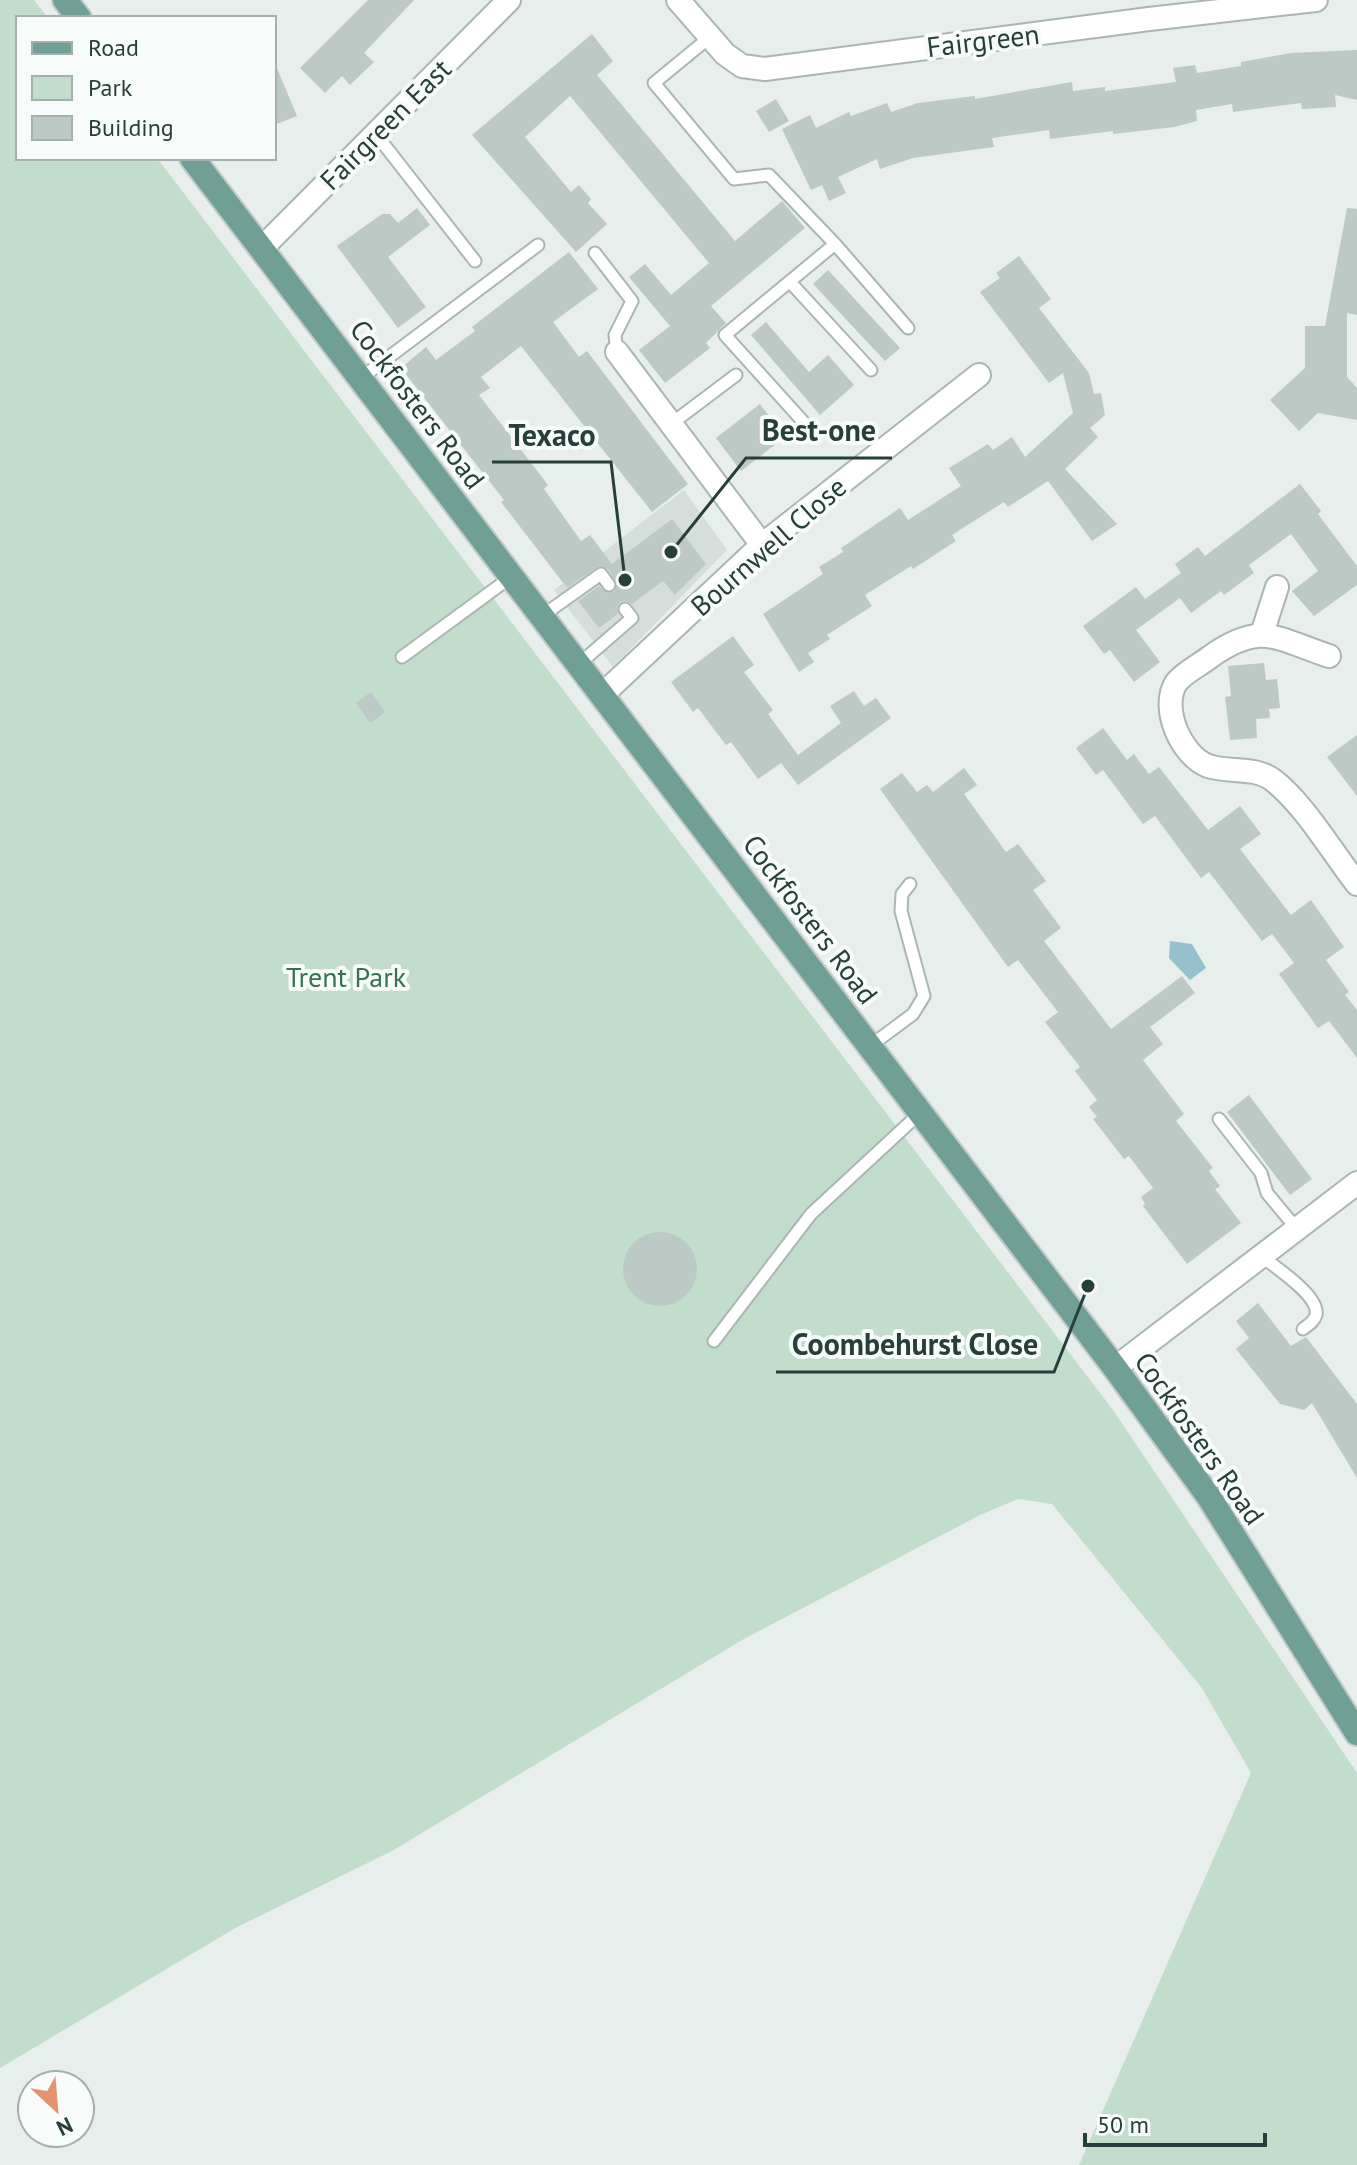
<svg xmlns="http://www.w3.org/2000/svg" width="1357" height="2165" font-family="'PT Sans',sans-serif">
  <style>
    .built { fill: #d5deda }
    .green { fill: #c2ddcb }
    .water { fill: #95c1cd }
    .building { fill: #bcc9c5 }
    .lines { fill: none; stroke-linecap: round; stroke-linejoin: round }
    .service-casing { stroke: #aab6b2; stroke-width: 15 }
    .minor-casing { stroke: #aab6b2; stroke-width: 26 }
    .primary-casing { stroke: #c3c9c8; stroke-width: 28 }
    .service { stroke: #fff; stroke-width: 11 }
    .minor { stroke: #fff; stroke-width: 22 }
    .primary { stroke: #709f96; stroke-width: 24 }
    .labels { text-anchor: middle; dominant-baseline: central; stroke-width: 8; stroke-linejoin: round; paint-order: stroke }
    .street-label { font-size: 28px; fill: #273f3a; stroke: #f7fbf9 }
    .park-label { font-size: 28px; fill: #357250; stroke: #f7fbf9 }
    .leader { fill: none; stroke: #273f3a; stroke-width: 3 }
    .callout-dot { fill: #273f3a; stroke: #f7fbf9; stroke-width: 3 }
    .callout-label { font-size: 30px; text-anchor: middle; font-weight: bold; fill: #273f3a; stroke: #f7fbf9; stroke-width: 8; stroke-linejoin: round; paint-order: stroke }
  </style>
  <rect width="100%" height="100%" fill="#e7eeeb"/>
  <path class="built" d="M684,490L727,550L613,667L554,590Z"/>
  <path class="green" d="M0,0H34L48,18H18V158H157L1113,1410L1357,1773V2165H1079L1251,1773L1202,1688L1052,1504L1018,1499L980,1515L742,1640L392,1851L237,1927L0,2068Z"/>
  <path class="water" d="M1170,941L1192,944L1206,968L1190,980L1169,958Z"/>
  <path class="building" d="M368,0H414L364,53L374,62L350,85L342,76L325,93L300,68Z
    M592,34L613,61L597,75L735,241L782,201L805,228L711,306L726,323L706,343L710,348L665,383L639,350L670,326L629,277L645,264L671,295L709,263L570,96L525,137L571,192L579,185L591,199L588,203L607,224L576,252L472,135Z
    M1357,50V100L1335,95L1336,107L1302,109L1301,103L1233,112L1232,104L1196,110L1197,121L1174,127L1113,134V131L1050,139L1049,130L992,138L994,147L913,158L880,169L877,159L838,177L846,193L829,201L822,185L811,190L782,129L810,115L816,128L849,112L851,116L887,103L891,112L918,103L975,96V99L1072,82L1073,91L1105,87V91L1176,82L1173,68L1195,65L1197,73L1241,66V62L1291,53Z
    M274,61L297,116L274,125Z
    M776,99L789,121L769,132L756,111Z
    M417,208L430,225L388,257L426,307L398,328L337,246L382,214H390L398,223Z
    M1347,208L1357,209V315L1347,313V377L1357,388V420L1318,413L1299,431L1270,400L1305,368V326H1325Z
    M569,252L598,289L553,322L579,357L587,351L688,484L652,512L521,346L481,377L490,388L479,395L548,485L544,489L581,541L590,535L612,564L672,519L706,564L675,595L663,581L632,604L627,601L620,602L617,607L618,614L599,628L578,601L599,586L606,593L615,591L617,583L608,569L599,566L568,587L564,584L501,502L504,500L401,368L426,347L436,360L475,331L472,327Z
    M1019,256L1051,299L1039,308L1089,373L1094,394L1101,393L1105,415L1090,428L1098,437L1065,469L1117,524L1092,541L1048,481L1008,507L1004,502L952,535L956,541L913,569L911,566L865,595L872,606L827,635L830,639L808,653L814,662L799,672L763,614L823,574L819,567L843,552L841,548L900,508L908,520L961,486L949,468L988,444L993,450L1012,437L1025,457L1073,413L1063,373L1049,383L980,292L1000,278L996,273Z
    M828,270L900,348L885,361L813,284Z
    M766,322L809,372L828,355L854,385L820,415L751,335Z
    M760,404L785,437L741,471L716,438Z
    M1300,484L1321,511L1318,514L1357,566V585L1314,616L1292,591L1318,571L1291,534L1249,565L1254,573L1224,595L1221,591L1191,613L1180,598L1136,630L1160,662L1134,682L1110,650L1104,654L1083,626L1136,587L1145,599L1181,573L1175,564L1198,547L1205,556Z
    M733,636L754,665L744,672L773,710L768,714L798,755L841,723L830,706L854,691L864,706L876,698L891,718L798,785L781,763L758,779L731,742L726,745L698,708L693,712L671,682Z
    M1264,663L1266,680L1277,679L1280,708L1269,709L1270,718L1256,719L1257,738L1230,740L1225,697L1231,696L1228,666Z
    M371,692L385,712L370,723L356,703Z
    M1103,728L1127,760L1134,754L1149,774L1159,767L1208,830L1240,806L1261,834L1240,849L1291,915L1311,900L1344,947L1326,960L1349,992L1345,995L1357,1010V1058L1329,1021L1318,1028L1279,974L1294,963L1272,934L1262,941L1209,872L1201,878L1155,816L1143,824L1103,770L1096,775L1076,748Z
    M1357,735V796L1327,757Z
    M964,768L977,785L964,794L1006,852L1018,844L1046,881L1033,890L1061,928L1044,941L1111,1029L1182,976L1195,993L1150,1027L1163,1044L1143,1060L1184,1114L1176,1121L1213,1168L1209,1171L1220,1186L1215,1189L1241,1223L1187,1264L1143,1206L1145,1204L1141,1197L1153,1188L1129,1156L1124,1159L1093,1119L1097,1117L1089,1107L1097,1100L1075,1071L1080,1067L1045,1022L1058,1012L1018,960L1008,967L880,789L902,773L917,792L927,785L933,792Z
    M1249,1095L1312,1179L1290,1195L1227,1112Z
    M623 1269a37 37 0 1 1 74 0a37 37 0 1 1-74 0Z
    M1258,1303L1291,1346L1306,1337L1357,1404V1478L1312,1403L1304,1410L1280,1404L1236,1349L1249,1338L1236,1321Z"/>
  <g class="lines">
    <defs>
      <path id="service" d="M710,37L654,83L734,179L769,175L835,244L725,335L807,426
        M375,133L475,261
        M835,244L908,328
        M595,253L632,301L615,335L617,352
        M790,282L871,370
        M361,378L538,245
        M671,424L736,375
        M542,616L601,574L609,585
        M402,657L511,577
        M579,664L632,618L625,609
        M870,1046L913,1014L924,996L901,911L902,894L910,884
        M1219,1119L1261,1173L1267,1193L1296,1228
        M1261,1256C1275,1267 1320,1296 1316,1315C1314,1322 1308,1325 1303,1329
        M714,1341L811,1214L920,1113"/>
      <path id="minor" d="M678,0L725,54L742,66L765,69L1149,19L1316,0
        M262,248L509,0
        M617,352L762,545
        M1262,634L1277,587
        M1329,656C1275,638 1261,621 1210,657C1200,665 1183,673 1176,683C1160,709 1182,756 1208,766C1229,773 1254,766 1273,780C1305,805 1332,852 1357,884
        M602,695L762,545L979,375
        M1115,1368L1357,1183"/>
      <path id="primary" d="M65,0L79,18
        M192,158L1115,1368L1209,1497L1357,1733"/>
    </defs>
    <use href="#service" class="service-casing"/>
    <use href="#minor" class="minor-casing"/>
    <use href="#primary" class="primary-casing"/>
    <use href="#service" class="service"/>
    <use href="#minor" class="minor"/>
    <use href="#primary" class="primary"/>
  </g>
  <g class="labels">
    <g class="street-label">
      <text transform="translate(983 40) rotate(-7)">Fairgreen</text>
      <text transform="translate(385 124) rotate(-45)">Fairgreen East</text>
      <text transform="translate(418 404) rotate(53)">Cockfosters Road</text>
      <text transform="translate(768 546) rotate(-41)">Bournwell Close</text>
      <text transform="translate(811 919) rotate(53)">Cockfosters Road</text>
      <text transform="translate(1200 1438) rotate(55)">Cockfosters Road</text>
    </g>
    <g class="park-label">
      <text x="346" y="976">Trent Park</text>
    </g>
  </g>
  <path class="leader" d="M671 552L746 458H892M625 580L611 462H492M1088 1286L1054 1372H776"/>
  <g class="callout-dot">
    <circle cx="671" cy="552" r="8"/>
    <circle cx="625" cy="580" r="8"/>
    <circle cx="1088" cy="1286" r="8"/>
  </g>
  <g class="callout-label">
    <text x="819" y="441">Best-one</text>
    <text x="552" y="446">Texaco</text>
    <text x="915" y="1355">Coombehurst Close</text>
  </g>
  <rect x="16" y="16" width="260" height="144" fill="#f7fbf9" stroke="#a4b0ad" stroke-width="2"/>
  <rect x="32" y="42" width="40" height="12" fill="#709f96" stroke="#a4b0ad" stroke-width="2"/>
  <text x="88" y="56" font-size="24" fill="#273f3a">Road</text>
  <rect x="32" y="76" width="40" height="24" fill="#c2ddcb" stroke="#a4b0ad" stroke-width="2"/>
  <text x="88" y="96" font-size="24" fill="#273f3a">Park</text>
  <rect x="32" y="116" width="40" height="24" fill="#bcc9c5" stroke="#a4b0ad" stroke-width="2"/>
  <text x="88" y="136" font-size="24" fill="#273f3a">Building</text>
  <g transform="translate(56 2109) rotate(154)"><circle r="38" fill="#f7fbf9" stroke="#a4b0ad" stroke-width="2"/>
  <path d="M0-6L14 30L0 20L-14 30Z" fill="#e5926e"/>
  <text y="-12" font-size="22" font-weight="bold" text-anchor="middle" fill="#273f3a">N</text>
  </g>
  <path d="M1085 2133v12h180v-12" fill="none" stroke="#273f3a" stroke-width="4"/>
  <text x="1097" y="2133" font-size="24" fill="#273f3a" stroke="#f7fbf9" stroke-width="6" paint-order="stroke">50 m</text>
</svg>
